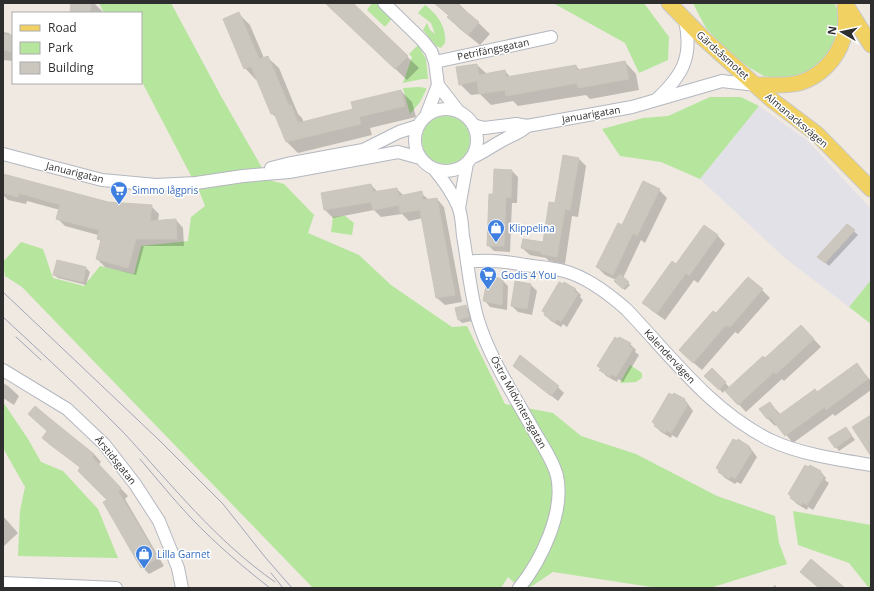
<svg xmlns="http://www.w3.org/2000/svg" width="874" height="591" font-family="'Open Sans',sans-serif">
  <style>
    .industrial { fill: #e3e1e8 }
    .green { fill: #b6e59e }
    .shadow { fill: #0003 }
    .building { fill: #cbc7bf; stroke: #cbc5ba }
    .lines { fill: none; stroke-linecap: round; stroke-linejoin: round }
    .minor-casing { stroke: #b4b7c1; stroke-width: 14 }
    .major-casing { stroke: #c9c9c9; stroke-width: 17 }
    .minor { stroke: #fff; stroke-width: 12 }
    .major { stroke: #f2d163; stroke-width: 15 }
    .tram { stroke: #a3a6b8; stroke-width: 1 }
    .labels { text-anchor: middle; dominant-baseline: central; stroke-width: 3; stroke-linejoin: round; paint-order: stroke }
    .street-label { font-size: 10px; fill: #2e2e2e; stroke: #fff }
    .shop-label { font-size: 10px; fill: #366cbe; stroke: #fff; text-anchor: start }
  </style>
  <rect width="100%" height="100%" fill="#efe9e1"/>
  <path class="industrial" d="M759,106L808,141L871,209V280L849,307L786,259L700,179Z"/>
  <path class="green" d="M99,3H171L222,98L269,180L284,184L314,215L308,233L359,255L391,285L452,327L467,326L505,404L553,413L581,436L636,454L717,496L775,516L779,543L787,564L710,588H658L553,572L529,588H520L508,577L501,588H313L22,287L5,276L3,262L21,242L43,249L53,278L84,286L100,266L134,274L141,246L188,241L191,217L205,206L200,193L141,80V13H104Z
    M372,3H376L392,18L386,26H384L367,10Z
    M553,3H644L669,37L668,60L639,73L625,43Z
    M693,3H834L840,14L839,37L824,63L807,74L783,79L764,76L750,68L729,53L706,28L699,15Z
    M425,5C437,14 447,27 445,43L441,48L436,46L423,30L427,23L430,30L435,34L431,23L418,13Z
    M418,45L426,59L428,79H422L403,83L412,57L409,54Z
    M419,87L426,88V90L420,102L410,114L403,88Z
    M710,97H741L759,106L700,179L661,162L620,156L602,129L643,118L668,116Z
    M422 140a24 24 0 1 1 48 0a24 24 0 1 1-48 0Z
    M345,216L354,223L352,235L331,232L333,217Z
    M871,280V324L849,307Z
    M630,365L642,373V378L636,382L620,383Z
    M3,402L28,439L41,462L63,471L98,509L118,558L18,556L20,511L25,487L3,448Z
    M793,511L871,525V588H869L849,563L798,545Z"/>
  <path class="shadow" d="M72,3H94L102,11V13H71Z
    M326,3H351L419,68L407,80Z
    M434,3H458L490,34L480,45L460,29L448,17L449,16Z
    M239,14L250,25L264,58L267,57L279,68L298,114L302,118L304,123L354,110L401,91L412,102L416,117L370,128L372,135L298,153L287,142L277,118L272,114L257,79L256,80L245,68Z
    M3,32L9,33L13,37V61L3,60Z
    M625,62L636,74L639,90L590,99L586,95L518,106L513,101L491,105L480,94L471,95L460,84L477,65L487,74L505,71L511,78L576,66L580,70Z
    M579,159L586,166L578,217L572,216L565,264L549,261L546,258L530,255L522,248L544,243L555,204Z
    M512,171L518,177L517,203H512L510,252L494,251L488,245L494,195Z
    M3,179L107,203L151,206L159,214L158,221L176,220L183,228L184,246H144L136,275L105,267L97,259L101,242L98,238V235L65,226L57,218L60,210L27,201L26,204L8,200L3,195Z
    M371,185L378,192L397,189L404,196L421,193L429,200L437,199L444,207L462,302L445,305L437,298L423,218L409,221L402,214L381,217L374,210L333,218L325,210L323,194Z
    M659,190L667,198L645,243L641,240L623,278L630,285L625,290L615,281L616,280L605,275L597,267L623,226Z
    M847,225L858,235L829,266L819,257Z
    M704,226L718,236L725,244L698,283L694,280L665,320L651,310L643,302L676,265Z
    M58,261L86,268L90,272L86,285L58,278L54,275Z
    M502,280L508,286L507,310L490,307L485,301Z
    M531,285L537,291L532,315L518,312L512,306Z
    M575,289L581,295L580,297L583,300L567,327L563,324L561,327L551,321L545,315Z
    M762,290L770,298L738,334L735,332L702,370L688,358L716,315Z
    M466,307L470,310L472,321L462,323L458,319Z
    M809,334L821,347L784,381L782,379L746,412L725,390L723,393L706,376L712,369L730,388L765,360Z
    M630,344L636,350L635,352L639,355L623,382L618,379L617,382L606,376L598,366Z
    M857,365L871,381V390L835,416L833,414L793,443L777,424L775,426L768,419L770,403L781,415L817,393Z
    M521,372L558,387L564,393L558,401Z
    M3,383L8,386L19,396L14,405L3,398Z
    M674,394L685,400L693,411L677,438L672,435L671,438L661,432L655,426Z
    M846,428L855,440L839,451L830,439Z
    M43,438L94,454L101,462L98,465L128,496L125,499L164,566L149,574L142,567L109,500L81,468L50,445Z
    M749,446L757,457L741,484L737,482L735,484L725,478L719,472Z
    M821,472L826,478L825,480L829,483L813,510L808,507L807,510L797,504L791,498Z
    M3,516L18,533L3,547Z
    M775,585L777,588H772Z"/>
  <path class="building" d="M71,3H91L90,13H70Z
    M325,3H353L408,56L395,69Z
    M434,3H456L479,22L468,35L447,17L449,15Z
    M239,12L259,59L268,56L289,106L291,105L298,123L353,109L351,102L401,90L405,106L359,117L361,124L286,142L274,113L271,114L251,66L244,69L223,19Z
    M3,34L13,36V52L3,50Z
    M625,61L629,79L578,88L577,83L506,96L505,90L479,94L477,81L459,85L456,67L477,64L479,75L505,70L506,77L576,65L577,70Z
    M563,155L579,158L570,210L565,209L557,257L541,254V252L521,248L523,239L543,242L549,202L555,203Z
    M494,169L512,170L511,198L506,197L504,246H487L489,194H493Z
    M3,174L108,202L152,205L150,221L176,219L177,239H136L128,268L96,259L101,240L97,239L99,230L56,219L60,205L19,193L18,197L3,193Z
    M643,181L660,189L637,236L633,233L613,275L596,267L618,223L622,225Z
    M371,184L373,192L397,188L399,196L422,191L423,200L437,198L455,295L436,298L420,210L400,213L399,205L373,210L371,202L324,210L321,193Z
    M847,224L855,230L825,263L817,257Z
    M704,225L718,235L689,276L686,273L657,313L642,303L672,261L676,264Z
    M57,260L86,267L83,282L53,275Z
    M620,274L629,282L623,289L614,281Z
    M488,276L503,279L502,305L483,301Z
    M748,277L763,289L730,327L726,325L693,363L679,350L713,311L716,313Z
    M515,281L531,284L527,309L511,306Z
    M559,282L563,284L564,282L576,289L574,291L578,294L561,322L557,319L555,322L544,315L545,313L542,311Z
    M466,305L469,317L458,320L455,308Z
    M801,325L814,339L776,374L774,372L738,405L725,391L763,356L765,358Z
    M615,337L618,339L619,337L631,343L629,346L633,349L616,377L612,374L610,377L599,370L601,368L597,366Z
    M520,355L559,386L551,396L513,366Z
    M857,363L868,379L826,410L825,407L785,436L770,417L767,419L759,409L770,402L779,415L815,389L817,392Z
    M712,368L726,382L719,390L704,376Z
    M669,393L672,395L674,393L685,399L684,402L688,404L671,433L666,430L665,433L654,426L655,424L652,422Z
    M35,406L53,421L94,454L92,457L121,488L118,491L158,558L141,568L103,502L107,500L78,471L80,467L42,438L47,431L28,414Z
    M871,415V456L852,427Z
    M846,427L852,436L835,448L828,438Z
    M733,439L737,441L738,439L749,446L748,448L752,451L735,479L731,476L729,479L718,472L719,470L716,468Z
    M805,465L808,467L810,465L821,471L820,474L824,476L807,505L802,502L801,505L790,498L791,496L788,494Z
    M811,559L845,588H819L800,572Z"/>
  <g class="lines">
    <defs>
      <path id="minor" d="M384,3L422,40L431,51L435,62L438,85L459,112
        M435,62L551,37
        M656,100C683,75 693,57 685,20
        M415 140a31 31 0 1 1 62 0a31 31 0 1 1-62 0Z
        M426,116L438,85
        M473,125L484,128L516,124L527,126L632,107L722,81L756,85
        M3,154L102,180L156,185L196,183L243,176L289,172L398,152L420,158
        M471,158C485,152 493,145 505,139C514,134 520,133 527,126
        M271,168L287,164L363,150L399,132L418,126
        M434,169C444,181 452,192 458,206C462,215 462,227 463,236C468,264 470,293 478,320C490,359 514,395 534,431C542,445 553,460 557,476C565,512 541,561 519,588
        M459,208L467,163
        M467,262C487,259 505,261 525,265C538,267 552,268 564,271C587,277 609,294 626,309C671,356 711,411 770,440C799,454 840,460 871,465
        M3,370L67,409L104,444L135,484L159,521L178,568L182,588
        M3,583L116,588"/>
      <path id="major" d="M669,3L704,39L772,100L817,134L871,189
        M846,5L871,45
        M756,85C770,85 786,86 799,83C820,77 837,59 843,39C847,28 846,16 845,5"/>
    </defs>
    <use href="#minor" class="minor-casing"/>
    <use href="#major" class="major-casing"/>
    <use href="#minor" class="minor"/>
    <use href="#major" class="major"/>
    <path class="tram" d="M3,292L159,440L223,504L265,557L292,588
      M3,317C44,355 85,393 124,433C172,485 216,541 275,582
      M16,337L41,360
      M140,459C157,479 174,500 192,519C216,544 243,567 270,588
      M271,573L283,588"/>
  </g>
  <defs>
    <symbol id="supermarket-pin" viewBox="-11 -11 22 30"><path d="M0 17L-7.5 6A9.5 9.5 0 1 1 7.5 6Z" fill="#3f7fe0" stroke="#fff"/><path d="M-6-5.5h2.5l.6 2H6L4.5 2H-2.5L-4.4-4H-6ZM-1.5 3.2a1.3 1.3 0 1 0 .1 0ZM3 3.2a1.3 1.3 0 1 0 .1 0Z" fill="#fff"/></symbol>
    <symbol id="shop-pin" viewBox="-11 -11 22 30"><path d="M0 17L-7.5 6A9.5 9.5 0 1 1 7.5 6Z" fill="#3f7fe0" stroke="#fff"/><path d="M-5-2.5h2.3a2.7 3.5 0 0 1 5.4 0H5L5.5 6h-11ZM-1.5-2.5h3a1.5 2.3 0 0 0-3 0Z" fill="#fff"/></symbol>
  </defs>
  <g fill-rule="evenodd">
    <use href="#supermarket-pin" x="109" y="180" width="20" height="27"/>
    <use href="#shop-pin" x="486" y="218" width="20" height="27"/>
    <use href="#supermarket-pin" x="478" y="265" width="20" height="27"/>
    <use href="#shop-pin" x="134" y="544" width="20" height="27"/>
  </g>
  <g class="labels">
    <g class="street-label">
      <text transform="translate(493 49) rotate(-12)">Petrifängsgatan</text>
      <text transform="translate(723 55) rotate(42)">Gärdsåsmotet</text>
      <text transform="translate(591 114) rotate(-10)">Januarigatan</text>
      <text transform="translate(797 120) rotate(40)">Almanacksvägen</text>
      <text transform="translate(75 172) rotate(14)">Januarigatan</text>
      <text transform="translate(670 356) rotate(47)">Kalendervägen</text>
      <text transform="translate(519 402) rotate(61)">Östra Midvintersgatan</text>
      <text transform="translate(116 460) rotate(51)">Årstidsgatan</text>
    </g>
    <g class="shop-label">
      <text x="132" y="190">Simmo lågpris</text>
      <text x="509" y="228">Klippelina</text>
      <text x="501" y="275">Godis 4 You</text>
      <text x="157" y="554">Lilla Garnet</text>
    </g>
  </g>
  <rect width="874" height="591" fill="none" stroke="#2e2e2e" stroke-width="8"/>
  <rect x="12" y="12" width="130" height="72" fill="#ffffff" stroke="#ababab"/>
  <rect x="20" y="25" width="20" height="6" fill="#f2d163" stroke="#ababab"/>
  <text x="48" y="32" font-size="12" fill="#2e2e2e">Road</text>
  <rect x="20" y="42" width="20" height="12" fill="#b6e59e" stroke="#ababab"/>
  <text x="48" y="52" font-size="12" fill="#2e2e2e">Park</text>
  <rect x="20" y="62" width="20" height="12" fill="#cbc7bf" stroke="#ababab"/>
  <text x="48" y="72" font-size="12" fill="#2e2e2e">Building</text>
  <g transform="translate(842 32) rotate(279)" stroke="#ffffff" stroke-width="3" paint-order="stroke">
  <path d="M0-3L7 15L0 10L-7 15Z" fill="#2e2e2e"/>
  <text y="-6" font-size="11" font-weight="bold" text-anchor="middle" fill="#2e2e2e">N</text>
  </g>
</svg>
